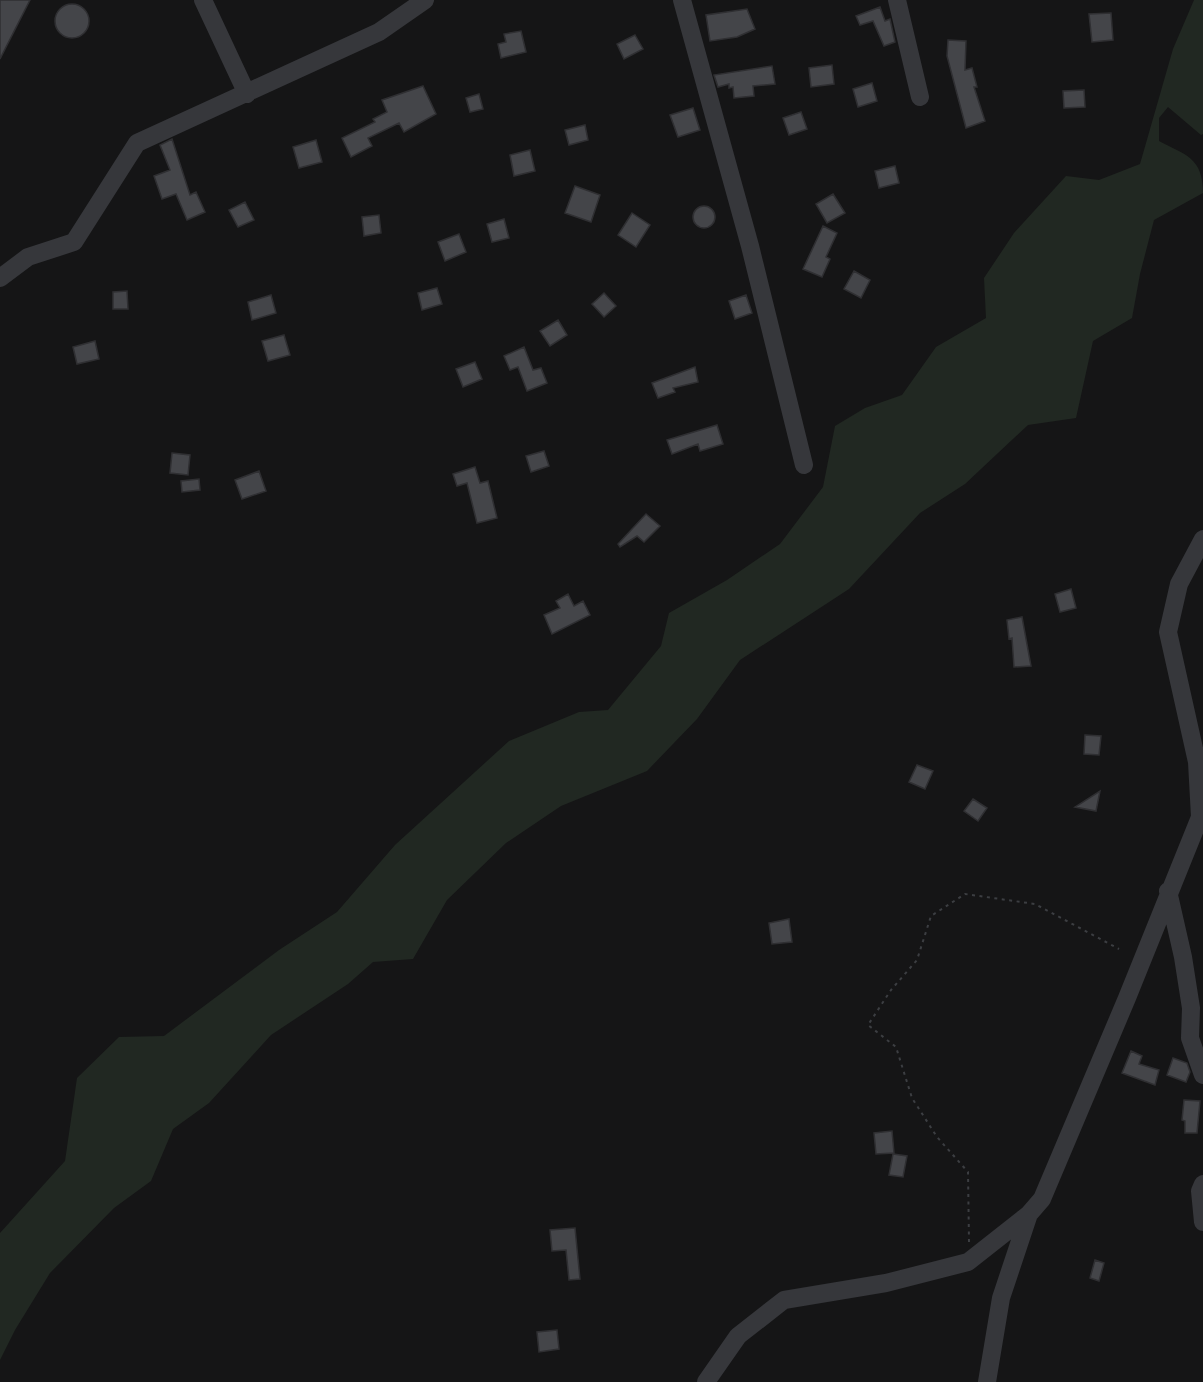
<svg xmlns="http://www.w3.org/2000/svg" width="1203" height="1382" font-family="'Noto Sans',sans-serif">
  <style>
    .green { fill: #212822 }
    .building { fill: #444549; stroke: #2f2f32; stroke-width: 1.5 }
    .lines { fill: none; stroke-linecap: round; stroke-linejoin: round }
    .path { stroke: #3c3e42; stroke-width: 2; stroke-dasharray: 3 4.5; stroke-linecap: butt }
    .minor { stroke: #36373b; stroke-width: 18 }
  </style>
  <rect width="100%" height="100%" fill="#151516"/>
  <path class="green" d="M1194,0H1203V134L1201,135L1168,107L1159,118V141C1185,155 1203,157 1203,193L1154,220L1140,274L1132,318L1093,341L1076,418L1028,425L965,484L920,513L849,589L740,660L697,719L647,771L561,806L506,843L447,900L413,959L373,962L348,984L271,1035L209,1103L173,1129L151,1181L114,1208L50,1273L15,1330L0,1360V1233L65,1161L77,1078L119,1037L164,1036L279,950L337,912L395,845L509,741L579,712L608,710L661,646L669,613L727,580L780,544L823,487L835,426L865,408L902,395L936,347L986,318L984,278L1014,233L1066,176L1099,180L1140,164L1173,49Z"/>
  <path class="building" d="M0,0H30L0,59Z
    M55 21a17 17 0 1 1 34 0a17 17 0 1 1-34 0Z
    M880,7L885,21L890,19L895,42L884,46L873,21L860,25L856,16Z
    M747,9L755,29L737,37L710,41L706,15Z
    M1111,13L1113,40L1092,42L1089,14Z
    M521,31L526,52L501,58L498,44L506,42L504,34Z
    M635,35L643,49L624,59L617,44Z
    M948,40L966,41L965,70L972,68L977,87H974L985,121L966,128L947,56Z
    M832,65L834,84L811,87L809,68Z
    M772,66L775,84L753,86L754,96L734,98L733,87L729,88V84L718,87L714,75Z
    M872,83L877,101L858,107L853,89Z
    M423,86L436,114L404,132L399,123L368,138L372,146L351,157L342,138L375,122L373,119L387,112L382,100Z
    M1084,90L1085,107L1064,108L1063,91Z
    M479,94L483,109L470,112L466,98Z
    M693,108L700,130L678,137L670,115Z
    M801,112L807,129L789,135L783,118Z
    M585,125L588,140L569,145L565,130Z
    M172,139L190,195L196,192L205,212L187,220L176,194L162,199L154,176L170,170L160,145Z
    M316,140L322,162L299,168L293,147Z
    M530,150L535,171L514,176L510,155Z
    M895,166L899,183L879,188L875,171Z
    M575,186L600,195L591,222L565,213Z
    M833,194L845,213L827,223L816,204Z
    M245,202L254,220L238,227L229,210Z
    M693 217a11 11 0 1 1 22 0a11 11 0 1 1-22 0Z
    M632,213L650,225L636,247L618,235Z
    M379,215L381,233L364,236L362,217Z
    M504,219L509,238L492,242L487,224Z
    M823,226L837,233L826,257L830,259L822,277L803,269Z
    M459,234L466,252L445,261L438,242Z
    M854,271L870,280L861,298L844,289Z
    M437,288L442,304L422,310L418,293Z
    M127,291L128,309H113V292Z
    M604,293L616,306L604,317L592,304Z
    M271,295L276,313L252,320L248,302Z
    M746,295L752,313L735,319L729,301Z
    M558,320L567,335L550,346L540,331Z
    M284,335L290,355L268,361L262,341Z
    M95,341L99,359L77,364L73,347Z
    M524,347L533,370L541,368L547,383L527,391L518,367L510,370L504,356Z
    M475,362L482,379L463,387L456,369Z
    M695,367L698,382L673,388L675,392L658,398L652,383Z
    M717,425L723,444L700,451L698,444L672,454L667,440Z
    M544,451L549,466L531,472L526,456Z
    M172,453L190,455L188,475L170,473Z
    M475,467L480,483L488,481L497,518L477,523L467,483L457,486L453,474Z
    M259,471L266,491L242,499L235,480Z
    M199,479L200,490L182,492L181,481Z
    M646,514L660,526L644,542L637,536L620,547L618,544Z
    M1071,589L1076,608L1060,612L1055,594Z
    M568,594L574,606L583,601L590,615L552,634L544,615L560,608L556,601Z
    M1022,617L1031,666L1014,667L1012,638L1009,639L1007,620Z
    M1085,735L1101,736L1099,755L1084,754Z
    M917,765L933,771L925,789L909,782Z
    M1100,791L1096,811L1075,807Z
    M973,799L987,808L978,821L964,811Z
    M789,919L792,942L772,944L769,923Z
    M1131,1051L1142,1056L1139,1064L1159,1070L1155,1085L1122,1073Z
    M1173,1058L1187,1063L1190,1072L1186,1082L1167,1075Z
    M1184,1100L1200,1101L1197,1133H1185V1121L1182,1120Z
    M892,1131L894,1153L876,1154L874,1133Z
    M893,1154L907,1156L903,1177L889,1175Z
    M575,1228L580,1279L569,1280L566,1250L552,1251L550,1230Z
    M1095,1260L1104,1263L1099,1281L1090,1278Z
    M557,1330L559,1349L539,1352L537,1332Z"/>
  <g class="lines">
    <path class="path" d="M969,1242L968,1172L937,1137L912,1098L896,1047L868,1025L891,990L917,960L931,916L965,894L1035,904L1119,949"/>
    <path class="minor" d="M203,0L247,94
      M682,0L750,246L804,465
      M897,0L920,97
      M0,278L28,257L74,242L137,143L379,32L425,0
      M1168,891L1183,957L1191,1008L1190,1038L1203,1075
      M1203,1184L1200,1191L1203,1222
      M706,1382L738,1336L784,1300L886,1283L968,1262L1029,1214L1042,1199L1127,998L1200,817L1197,762L1168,632L1179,584L1203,539
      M987,1382L1001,1298L1029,1214"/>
  </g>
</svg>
